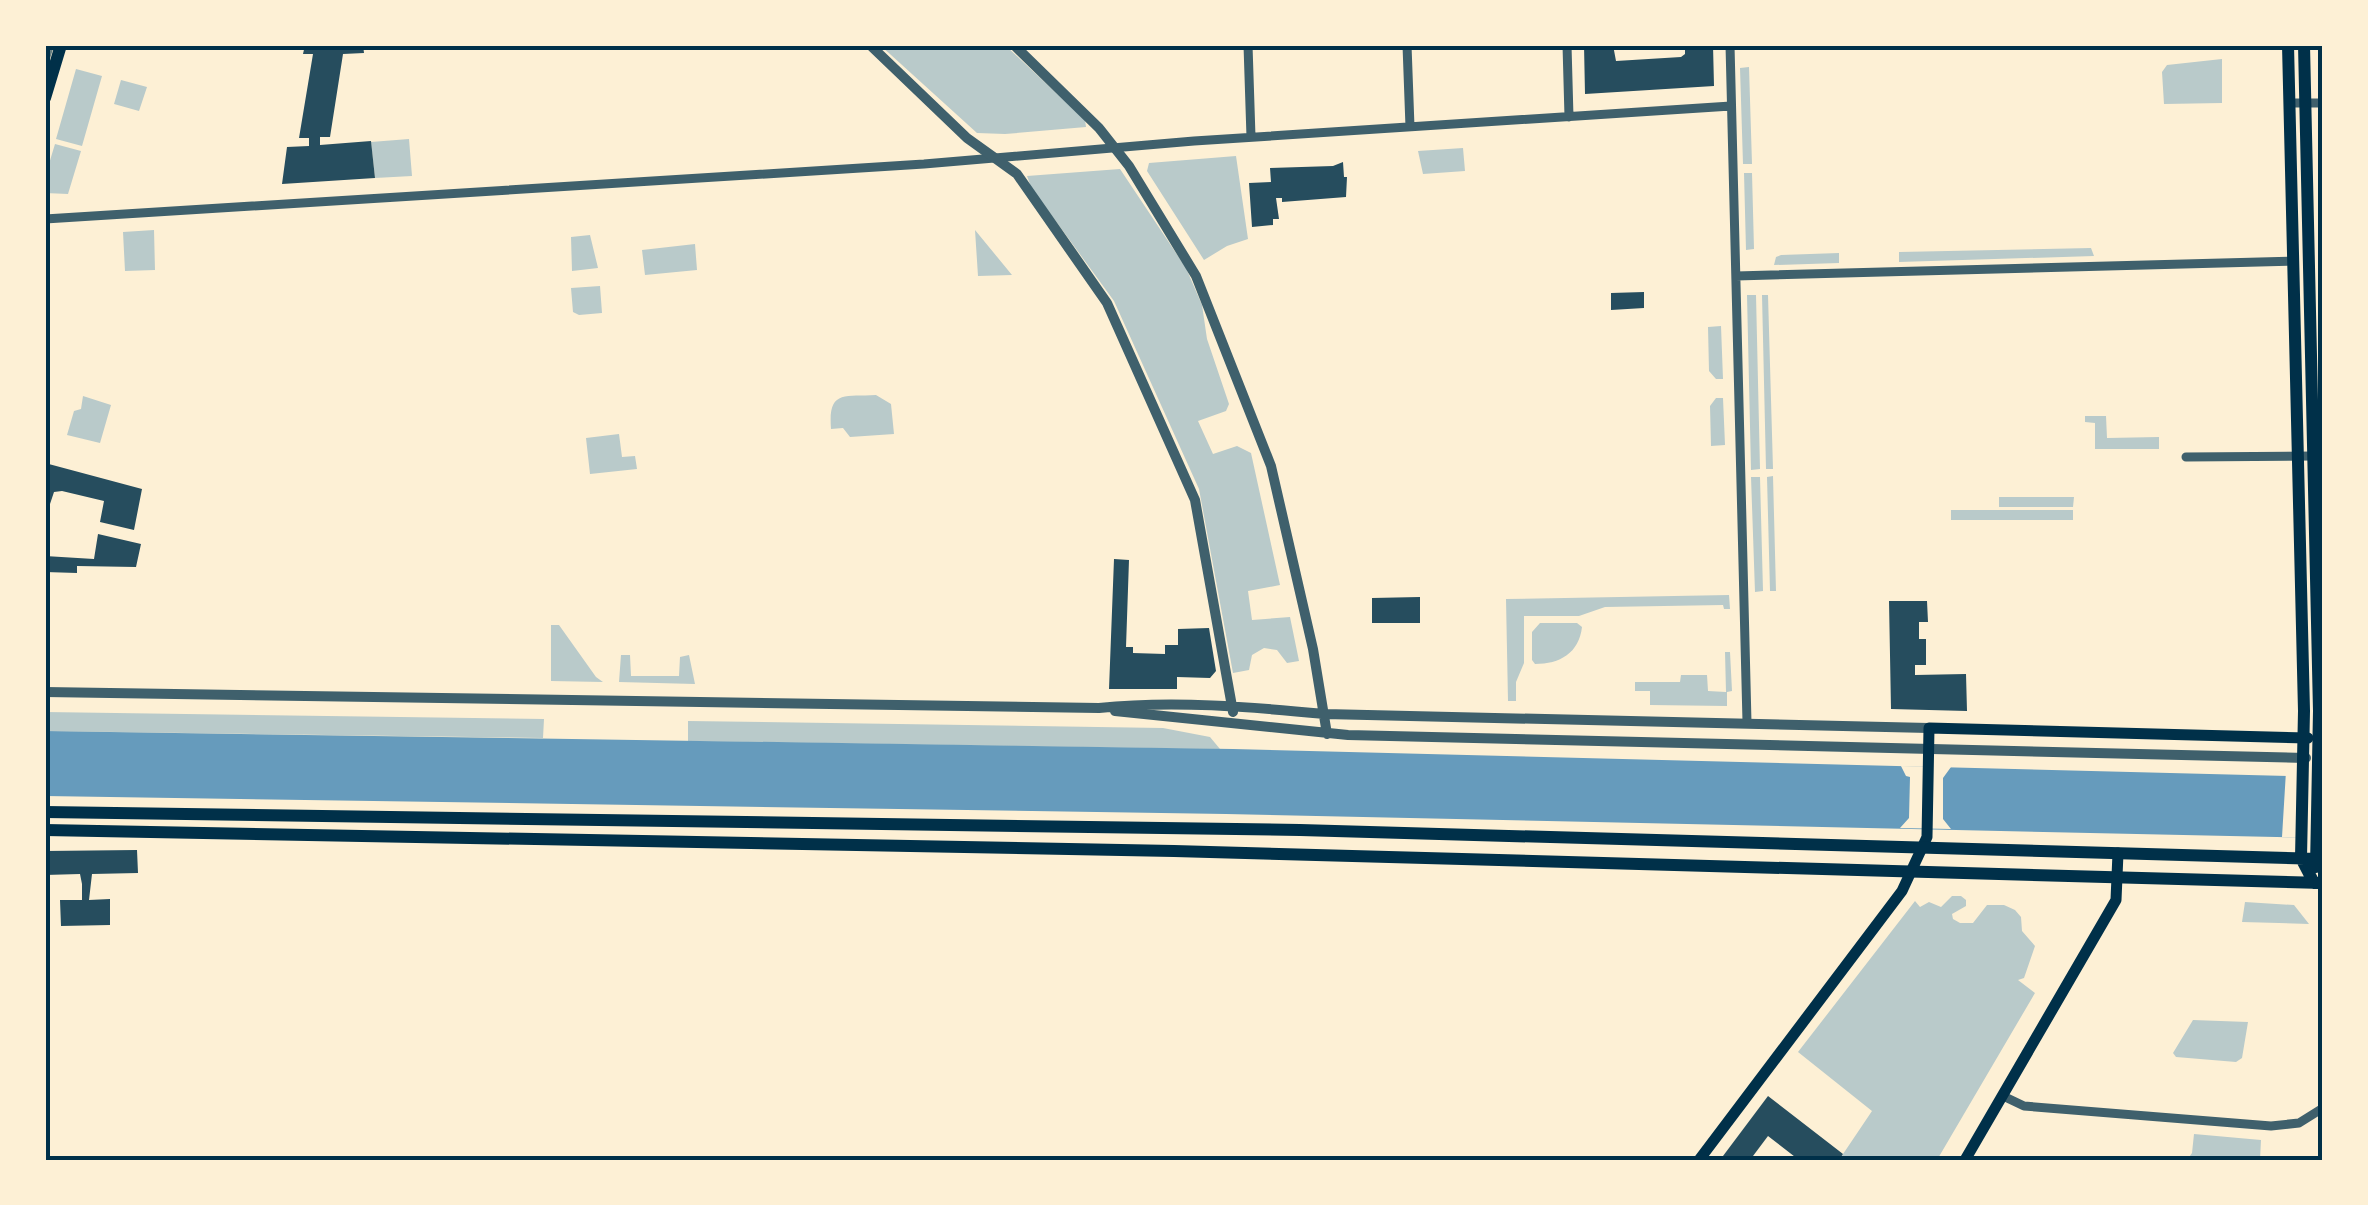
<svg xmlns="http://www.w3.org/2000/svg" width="2368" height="1205" font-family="'Sofia Sans Condensed',sans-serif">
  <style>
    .green { fill: #b9caca }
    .water { fill: #669bbc }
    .pier { fill: #fdf0d5 }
    .building { fill: #264d5e }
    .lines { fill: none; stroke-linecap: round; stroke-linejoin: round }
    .minor { stroke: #3f606c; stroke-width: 9 }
    .tertiary { stroke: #3f606c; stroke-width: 10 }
    .secondary { stroke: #003049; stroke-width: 11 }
    .primary { stroke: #003049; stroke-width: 12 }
    .tram { stroke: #657d81; stroke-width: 2.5 }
    .neatline { fill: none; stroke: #003049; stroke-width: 4 }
  </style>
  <rect width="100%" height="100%" fill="#fdf0d5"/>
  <path class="green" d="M880,45H1005L1085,120L1086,127L1005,134L977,133Z
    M2222,59V103L2164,104L2162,72L2167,65Z
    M1749,67L1752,164H1743L1740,68Z
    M76,69L102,76L82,146L56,139Z
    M121,80L147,87L139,111L114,104Z
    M409,139L412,176L375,178L371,142Z
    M55,144L81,151L68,194L45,193V177Z
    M1463,148L1465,171L1423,174L1418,151Z
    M1236,156L1248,239L1227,246L1204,260L1147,171L1149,163Z
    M1120,169L1186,268L1202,305L1207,339L1229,404L1226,411L1198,421L1213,454L1237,446L1251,453L1280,585L1248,591L1252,620L1290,617L1299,661L1287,663L1277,650L1264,648L1252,655L1249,670L1233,673L1199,489L1114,301L1031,187L1027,176Z
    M1744,173H1752L1754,249L1746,250Z
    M154,230L155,270L125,271L123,232Z
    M975,230L1012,275L978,276Z
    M590,235L598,268L572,271L571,237Z
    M695,244L697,270L645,275L642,250Z
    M2091,248L2094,256L1899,262V252Z
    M1839,253V263L1774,265L1776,257L1781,255Z
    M600,286L602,313L579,315L573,312L571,288Z
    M1747,295H1756L1760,469L1751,470Z
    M1762,295H1768L1773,469H1766Z
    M1721,326L1723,379H1716L1709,371L1708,327Z
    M876,395L891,404L894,434L850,437L843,428L831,429C828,390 843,397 876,395Z
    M83,396L111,405L100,443L67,435L74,411L81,409Z
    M1716,398H1723L1725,445L1711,446L1710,406Z
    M2085,416H2106L2107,438L2159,437V449H2095V423L2085,422Z
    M619,434L622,457L635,456L637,469L590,474L586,438Z
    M1773,476L1776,591H1770L1767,477Z
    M1751,477H1760L1763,591L1755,592Z
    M1999,497H2074L2073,507H1999Z
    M1951,510H2073V520H1951Z
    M1729,595L1730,609H1724L1723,605L1605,607L1579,616H1524V663L1516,682V701H1508L1506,599Z
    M1540,623H1577L1582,627C1579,653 1560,664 1535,664L1532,660V632Z
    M551,625H559L596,677L603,682L551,681Z
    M1725,652H1730L1732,691L1727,692V706L1650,705V691H1635V682H1680L1681,675H1707L1708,691L1726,692Z
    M621,655H630L631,676H679L680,657L689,655L695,684L619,682Z
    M45,712L544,719L543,738L45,731Z
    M688,721L1163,728L1210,737L1220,749L688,741Z
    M1952,896H1961L1966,900V906L1952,914L1953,919L1960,923H1973L1987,905H2004L2015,910L2021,917L2022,931L2035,946L2024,978L2018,980L2035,993L1937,1160H1839L1872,1111L1798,1052L1915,901L1920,907L1929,902L1941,907Z
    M2245,902L2294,905L2309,924L2242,922Z
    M2193,1020L2248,1022L2242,1058L2236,1062L2176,1057L2173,1053Z
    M2194,1134L2261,1140L2260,1160L2193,1156L2187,1160L2192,1153Z"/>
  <path class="water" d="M45,731L1233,749L2323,777V838L1226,814L45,796Z"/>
  <path class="pier" d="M1901,766L1951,767L1943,778V819L1951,829L1900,828L1909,818L1910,777L1906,776Z
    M2286,771L2323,772V839L2282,837Z"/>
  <path class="building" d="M305,45H363L364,53L343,54L330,137H320V145L371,141L375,178L282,184L287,147L309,146V138H299L313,54H303Z
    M1584,45H1613L1616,61L1681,57L1685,54V45H1713L1714,86L1585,94Z
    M1343,162L1344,177H1347L1346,197L1282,202V198H1276L1279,219H1273V225L1252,227L1249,183L1271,182L1270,168L1333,166Z
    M1644,292V308L1611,310V293Z
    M45,463L142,489L134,530L100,522L104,501L62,491L54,492L45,519Z
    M98,534L141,544L136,567L77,566V573L45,572V556L94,559Z
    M1114,559L1129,560L1126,647H1133V653L1165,654V645H1178V629L1209,628L1216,671L1210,678L1177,677V689H1109Z
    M1420,597V623H1372V598Z
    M1889,601H1927L1928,622H1919V639H1926V665H1915V675L1966,674L1967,711L1891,709Z
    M137,850L138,873L92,874L89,900L110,899V925L61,926L60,900H82V884L80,874L45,875V851Z
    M1768,1096L1843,1154L1839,1160H1799L1768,1136L1753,1156L1758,1160H1720Z"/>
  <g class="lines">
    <path class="minor" d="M1248,45L1251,137
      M1407,45L1410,127
      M1567,45L1569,117
      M1730,45L1747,722
      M2291,103H2323
      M45,219L924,164L1194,141L1731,106
      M1736,276L2294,261
      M2186,457L2314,456
      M2003,1096L2024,1106L2271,1126L2299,1123L2323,1108"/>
    <path class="tertiary" d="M870,45L967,138L1017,174L1107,303L1195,500L1233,712
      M1014,45L1099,128L1129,166L1196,276L1271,466L1313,649L1327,734
      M45,692L1099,708C1174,700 1250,707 1325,714L1929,728
      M1115,711L1348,735L2306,758"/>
    <path class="secondary" d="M1699,1160L1902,891L1927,837L1929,728L2308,738
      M1965,1160L2116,900L2118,853"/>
    <path class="primary" d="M2288,45L2304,711L2301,858L2314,883
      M2304,45L2319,711L2316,867
      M45,98L61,45
      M45,812L1300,830L2323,859
      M45,830L1174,851L2323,883"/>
    <path class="tram" d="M45,71L53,45"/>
  </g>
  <rect width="2368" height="1205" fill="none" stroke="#fdf0d5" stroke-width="95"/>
  <rect x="48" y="48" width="2272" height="1110" class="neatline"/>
</svg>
